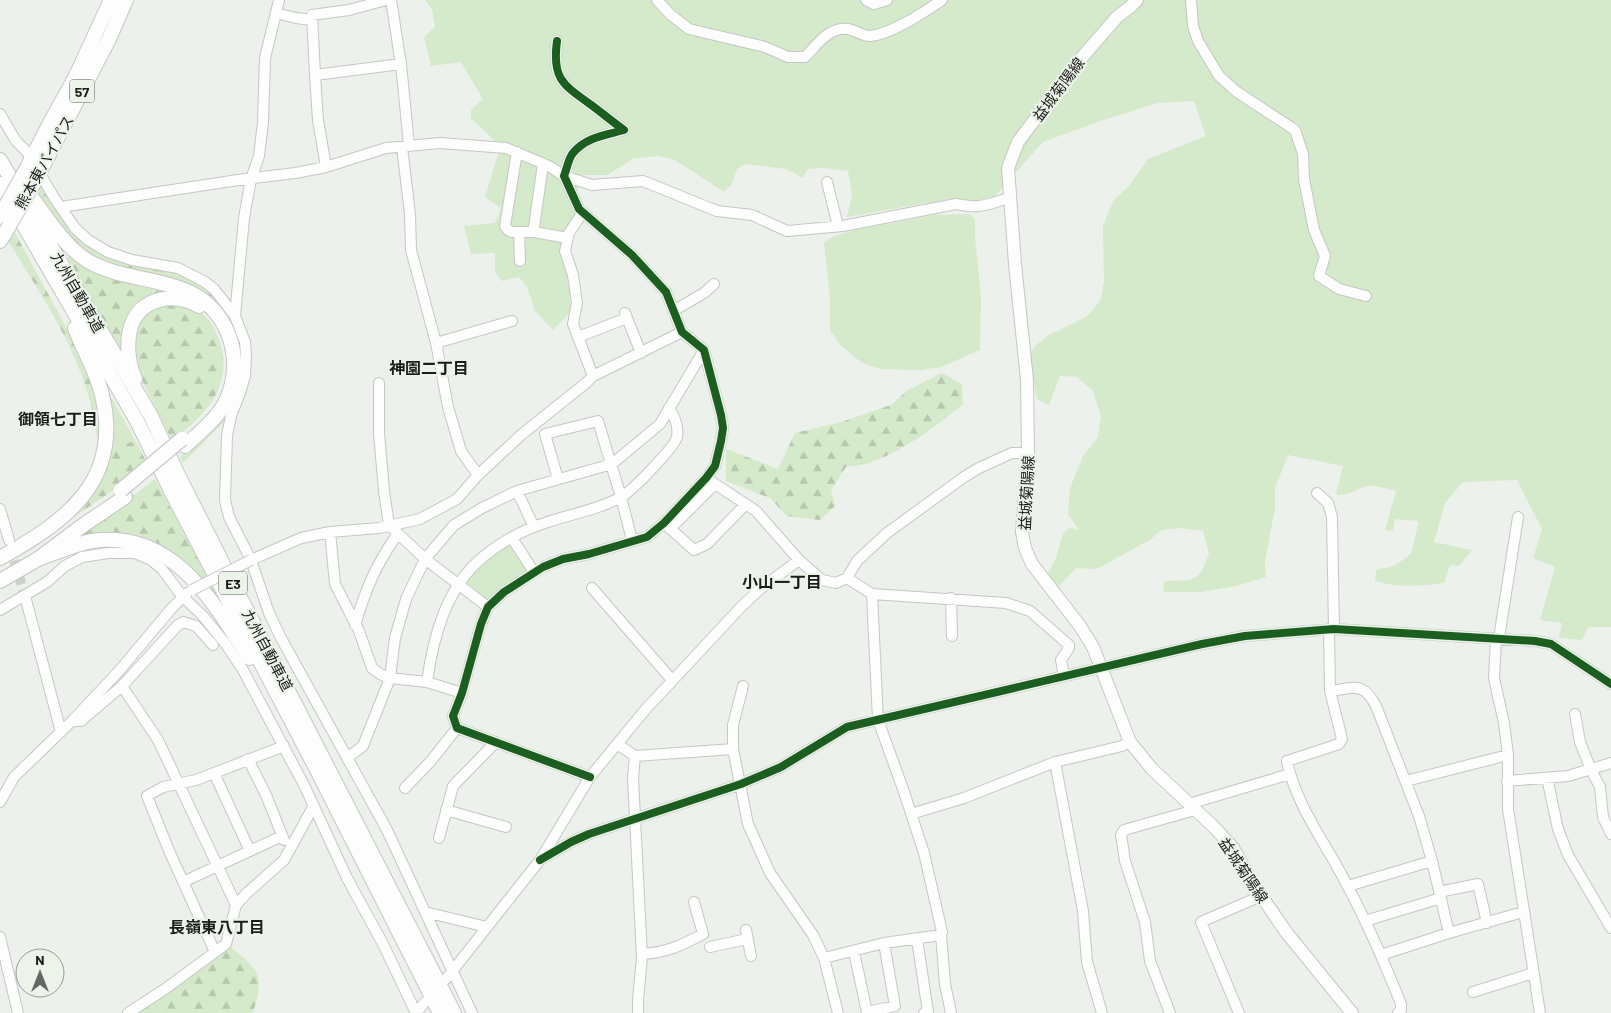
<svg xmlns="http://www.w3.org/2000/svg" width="1611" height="1013" font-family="Barlow,'Noto Sans JP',sans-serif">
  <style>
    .green { fill: #d5e9cb }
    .forest { fill: url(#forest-firs) }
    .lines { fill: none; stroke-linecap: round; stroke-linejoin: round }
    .minor-tunnel { stroke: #ced1cc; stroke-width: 10; stroke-dasharray: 10 5; stroke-linecap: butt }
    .minor-casing { stroke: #c4c7c3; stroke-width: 12 }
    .major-casing { stroke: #c4c7c3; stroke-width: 14 }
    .highway-casing { stroke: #c4c7c3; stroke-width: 16 }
    .minor { stroke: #fcfdfc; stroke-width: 10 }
    .major { stroke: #fcfdfc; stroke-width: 12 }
    .highway { stroke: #fcfdfc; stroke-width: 14 }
    .minor-bridge-casing { stroke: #c4c7c3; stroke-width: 12; stroke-linecap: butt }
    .highway-bridge-casing { stroke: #c4c7c3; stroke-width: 16; stroke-linecap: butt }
    .minor-bridge { stroke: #fcfdfc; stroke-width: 10 }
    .highway-bridge { stroke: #fcfdfc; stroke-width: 14 }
    .cycleway-casing { stroke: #ecf3e9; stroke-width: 11 }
    .cycleway { stroke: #1b5e20; stroke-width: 8 }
    .labels { text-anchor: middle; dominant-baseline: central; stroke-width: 4.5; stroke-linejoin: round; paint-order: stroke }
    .shield { fill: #ecf3e9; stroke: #5a5d58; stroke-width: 1 }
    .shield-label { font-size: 14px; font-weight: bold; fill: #1b1d1a }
    .street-label { font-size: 15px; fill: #1b1d1a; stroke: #ecf3e9 }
    .neighbourhood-label { font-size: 16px; font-weight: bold; fill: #1b1d1a; stroke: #ecf3e9 }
  </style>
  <defs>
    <pattern id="forest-firs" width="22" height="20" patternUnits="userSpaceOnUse" patternTransform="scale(1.25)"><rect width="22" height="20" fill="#d5e9cb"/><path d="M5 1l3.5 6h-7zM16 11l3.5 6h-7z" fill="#b6c7ae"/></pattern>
  </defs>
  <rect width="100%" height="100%" fill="#edf1eb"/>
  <path class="green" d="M425,0H1611V627H1588L1582,640L1559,638L1562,623L1540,620L1555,567L1533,558L1542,529L1517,480L1463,482L1445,503L1434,542L1472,550L1459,566L1450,565L1444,583C1420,586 1399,588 1375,581L1376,570L1394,566L1411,554L1419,521L1395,519L1393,531L1385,530L1396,491C1388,489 1376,485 1367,486C1356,488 1348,498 1336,494L1343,466L1288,455L1275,488V508L1265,562L1266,577L1236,586L1201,592H1163L1164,581L1189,580L1197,577L1202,571L1209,554L1203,531L1182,528L1162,530L1148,541L1104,565L1095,569L1076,568L1057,588L1046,577L1056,558L1063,534L1069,528L1079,530L1068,514L1070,488L1083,456L1098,437L1101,416L1093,391L1077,377L1060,376L1049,405L1037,399L1029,357L1035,346L1049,335L1088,316L1101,299L1104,282L1103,226L1113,201L1129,186L1148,159L1206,136L1194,101L1157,103L1094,123L1043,142L994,197L975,201L955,198L847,217L852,196L848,171L824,168L808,169L803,178L786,169L745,164L737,169L732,184L724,192L675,160L657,156L632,159L608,175H578V213L566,232L571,312L553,330L535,311L527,287L519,277L502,281L495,273V253L471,254L464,226L495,223L501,208L485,197L500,148L488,134L471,119V110L483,99L461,62L431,66L424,37L435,27L432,9Z
    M970,214L975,220V238L981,297L980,350L941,367L920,370L880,369L862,363L840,345L830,330V298L824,242L835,236L855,230L935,215Z
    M99,375L135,440L109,452Z
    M509,545H513L527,570L526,572L489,601L466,582C479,567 491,554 509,545Z"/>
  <path class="forest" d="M42,183L77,235L179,273L204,284L230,312L240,342L243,359L233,401L225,421L183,463L180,457L207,432L231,400L224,314L106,266L74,244L36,192Z
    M14,231L85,362L102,413L98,452C95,373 48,306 8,241Z
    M73,254L179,291L143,304L126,365L66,259Z
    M167,302C175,304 185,304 194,308C201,310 209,320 213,326C227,353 228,377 211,403C200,418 186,430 172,441L136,368L134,333L142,318L148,311Z
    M942,373L962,384L963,404C936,427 906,449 872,462C864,465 854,466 846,467L831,490L835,506L820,520L787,516L770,498L726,481V449L778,469L795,433L841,422L891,405L908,390Z
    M135,440L147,463L121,485L68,521L109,452Z
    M155,479L217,596L214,598L164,551L75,541L81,532L122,504Z
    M226,944C257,968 266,972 253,1013H128Z"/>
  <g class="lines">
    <path class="minor-tunnel" d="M10,546L25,596"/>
    <defs>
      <path id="minor" d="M391,0L401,64L409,145
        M657,0L671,15L689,29L765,47L788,57H805C817,45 829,26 848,29C855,30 862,36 870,36C892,34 924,12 942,0
        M866,0L874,4L887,0
        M1191,0L1193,26L1198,41L1219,76L1237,92L1295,130L1303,154L1304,179L1314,230L1325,256L1319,276L1339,289L1366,296
        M276,13L296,18L312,20
        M557,41C552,78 562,84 590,104C602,113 613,122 624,130C606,135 586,137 573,153C568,159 567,169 564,176L579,209L632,255L666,292L682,332L704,350L721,415L723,428L721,441L715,466L706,478L664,523L647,537L589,554L563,559L543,567L504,592L488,607L481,624L462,693L453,716L457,728L590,777
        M315,75L312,15L349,10L386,0
        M0,114L16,141L27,152L55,199L75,228L88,240L108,252L132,260L178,268L205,282L214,289L235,316L245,342L246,355L245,376L240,393L231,416L227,435L225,500L229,517L251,560L269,613L281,638L387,830L472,1013
        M402,147L410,214L411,250L436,343L448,407L461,451L478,475
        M517,152L505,226L508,230L512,232H534L568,238
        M326,167L318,120L315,75L401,64
        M827,182L838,226
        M61,207L238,180L295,173L326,167L386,148L440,143L506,148L549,166L564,176L592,185L643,181L717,211L752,215L787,231L843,226L956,204C981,209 985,205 1009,198
        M583,212L569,233L565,251L573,275L577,303L573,324L593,376
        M519,232L520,261
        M534,232V227L543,164
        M673,311L704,293L714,284
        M625,313L641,353
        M235,316L244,218L251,179L259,156L263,122L265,58L279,0
        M578,337L627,318
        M436,343L512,321
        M379,383V433L384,491L389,525L425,559L488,607
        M706,478L756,511L799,560L822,580L836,583L847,578L872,594L1006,603L1030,611L1069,645V648L1061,660L1064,676
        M558,479L545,434L598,421L621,497L632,540
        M517,491L534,527
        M1317,493L1328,503L1332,517L1334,629
        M0,509L9,540
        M664,523L694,550L707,544L746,504
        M670,529L715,484
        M330,532L335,584L359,631L372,668L380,674L390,678L427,682L462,693
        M512,538L534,572
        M251,560L301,538L330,532L379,528L420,519L457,499L478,475L521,435L586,383L593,376L682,332
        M847,578L857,561L887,533L964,477L979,468L1012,453H1028
        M592,588L672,680
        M872,594L878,720L903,789L924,853L942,932L941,935L945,984L951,1013
        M25,596L61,732
        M951,598L952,636
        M0,610L47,582L65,566L82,557L108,553H135L151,560L162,569L182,596L203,616L225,643L243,670L305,787L347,878L383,944L416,1013
        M355,625C366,588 376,565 398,533
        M1329,629L1330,691L1342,739L1339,744L1287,761C1296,806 1327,845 1347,885C1368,924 1385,964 1401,1004V1010L1398,1013
        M1499,638L1518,517
        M1496,639L1494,678L1504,723L1508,755V809L1540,1013
        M427,682C433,638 446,587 483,557C501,542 523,530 545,523C570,514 598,510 621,497C632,491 674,448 677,437C679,426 675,417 669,408
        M122,686L177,626L183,622L196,626L213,645
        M1330,691C1354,688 1363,681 1376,706L1419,816L1432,861L1449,933
        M1575,714L1580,742L1591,770L1600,787L1603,817L1611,834
        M72,721H81L122,686L158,740L236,905
        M617,744L635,756L733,749L748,824L770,873L813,935L824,958L838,1013
        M733,749V725L743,686
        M635,756L633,778L642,957L638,1000V1013
        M347,758L363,746L390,678L395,638L406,599L425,559L454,525L482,508L517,491L612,464L660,424L704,350
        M248,759L266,795L284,840
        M1055,762L1083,911L1087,962L1102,1013
        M214,773L250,851
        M1547,778L1558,829L1568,855L1611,928
        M1406,781L1508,755
        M1507,781L1568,776L1611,763
        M405,788L430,762L457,728
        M0,802L14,777L72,721L119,671L171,609L187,593
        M1189,804L1290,774
        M446,810L506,827
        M911,814L964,798L1055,762L1122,746L1130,742
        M439,838L453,786L496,742
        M540,860L571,842L589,834L741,784L781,767L847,727L1202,644L1245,636L1334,629L1535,641L1551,644L1611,684
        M183,882L282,836
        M1348,886L1432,861
        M1439,892L1478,884L1487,923
        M425,912L487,927
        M1365,921L1441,898
        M746,930L751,956
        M0,937L18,1013
        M917,939L928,1012L924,1013
        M710,947L747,939
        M215,952L170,853L147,796L163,787L196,780L284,746
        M854,952L867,1012L895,1006L884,943
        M642,954C666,953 682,945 703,934L694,902
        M1381,955L1449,933L1523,912
        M824,958L884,943L941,935
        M446,979L540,860L590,777L645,710L741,607L760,589L799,560
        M1473,992L1533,973
        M128,1013L165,989L226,944L236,905L247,893L284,860L313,807
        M416,1013L425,1002
        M1170,1013L1150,961L1145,922L1125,861L1121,835L1124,830L1195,810
        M1239,1013L1201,922L1261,896"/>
      <path id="major" d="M1137,0L1130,7L1117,17L1077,63L1018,142L1008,168L1015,264L1027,380L1028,453L1022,532L1025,548L1032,564L1080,626L1093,647L1130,742L1152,769L1215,828L1233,848L1256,888L1286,932L1352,1013"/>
      <path id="highway" d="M0,160L151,416L178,475L229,576L454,1013
        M27,168L50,123L75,78L111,0
        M35,181L109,39L126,0
        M0,184L137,421L171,491L316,768L440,1013
        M24,187C42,210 63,246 88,261C117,278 151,277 182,289C228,305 246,359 226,401C218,418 199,433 185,446
        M0,241L5,233
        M135,379C128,363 126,343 131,326C141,297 175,292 199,306
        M0,558C65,522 123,481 102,395C97,372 83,350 75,328
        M38,559C56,553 74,544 92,541C172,529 213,601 249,658
        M0,581L38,559L82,526L125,497"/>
    </defs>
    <use href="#minor" class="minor-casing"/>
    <use href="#major" class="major-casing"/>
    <use href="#highway" class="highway-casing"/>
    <use href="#minor" class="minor"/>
    <use href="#major" class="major"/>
    <use href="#highway" class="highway"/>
    <defs>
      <path id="minor-bridge" d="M192,590L251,560"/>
      <path id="highway-bridge" d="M0,216L27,168
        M5,233L35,181
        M121,490L182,439"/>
    </defs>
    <use href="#minor-bridge" class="minor-bridge-casing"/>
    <use href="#highway-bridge" class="highway-bridge-casing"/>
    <use href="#minor-bridge" class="minor-bridge"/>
    <use href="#highway-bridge" class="highway-bridge"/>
    <defs>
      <path id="cycleway" d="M557,41C552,78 562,84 590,104C602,113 613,122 624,130C606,135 586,137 573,153C568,159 567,169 564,176L579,209L632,255L666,292L682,332L704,350L721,415L723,428L721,441L715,466L706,478L664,523L647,537L589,554L563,559L543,567L504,592L488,607L481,624L462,693L453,716L457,728L590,777
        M540,860L571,842L589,834L741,784L781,767L847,727L1202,644L1245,636L1334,629L1535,641L1551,644L1611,684"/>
    </defs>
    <use href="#cycleway" class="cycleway-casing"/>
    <use href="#cycleway" class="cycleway"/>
  </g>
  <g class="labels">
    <g class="shield">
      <rect x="69.5" y="79.5" width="25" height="23" rx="4"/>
      <rect x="219" y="571.5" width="28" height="23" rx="4"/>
    </g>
    <g class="shield-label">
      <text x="82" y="91">57</text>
      <text x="233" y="583">E3</text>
    </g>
    <g class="street-label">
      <text transform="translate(1058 89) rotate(-53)">益城菊陽線</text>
      <text transform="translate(44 162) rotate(-61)">熊本東バイパス</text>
      <text transform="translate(78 292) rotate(60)">九州自動車道</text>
      <text transform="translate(1026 493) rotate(-87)">益城菊陽線</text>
      <text transform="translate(268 650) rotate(62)">九州自動車道</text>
      <text transform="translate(1244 870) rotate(56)">益城菊陽線</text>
    </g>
    <g class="neighbourhood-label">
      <text x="429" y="367">神園二丁目</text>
      <text x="58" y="418">御領七丁目</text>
      <text x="782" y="581">小山一丁目</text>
      <text x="217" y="926">長嶺東八丁目</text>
    </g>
  </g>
  <g transform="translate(40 973)"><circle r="24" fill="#ecf3e9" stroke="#989d96"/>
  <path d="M0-4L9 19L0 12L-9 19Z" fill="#646763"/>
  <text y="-8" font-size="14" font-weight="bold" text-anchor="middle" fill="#1b1d1a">N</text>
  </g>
</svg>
